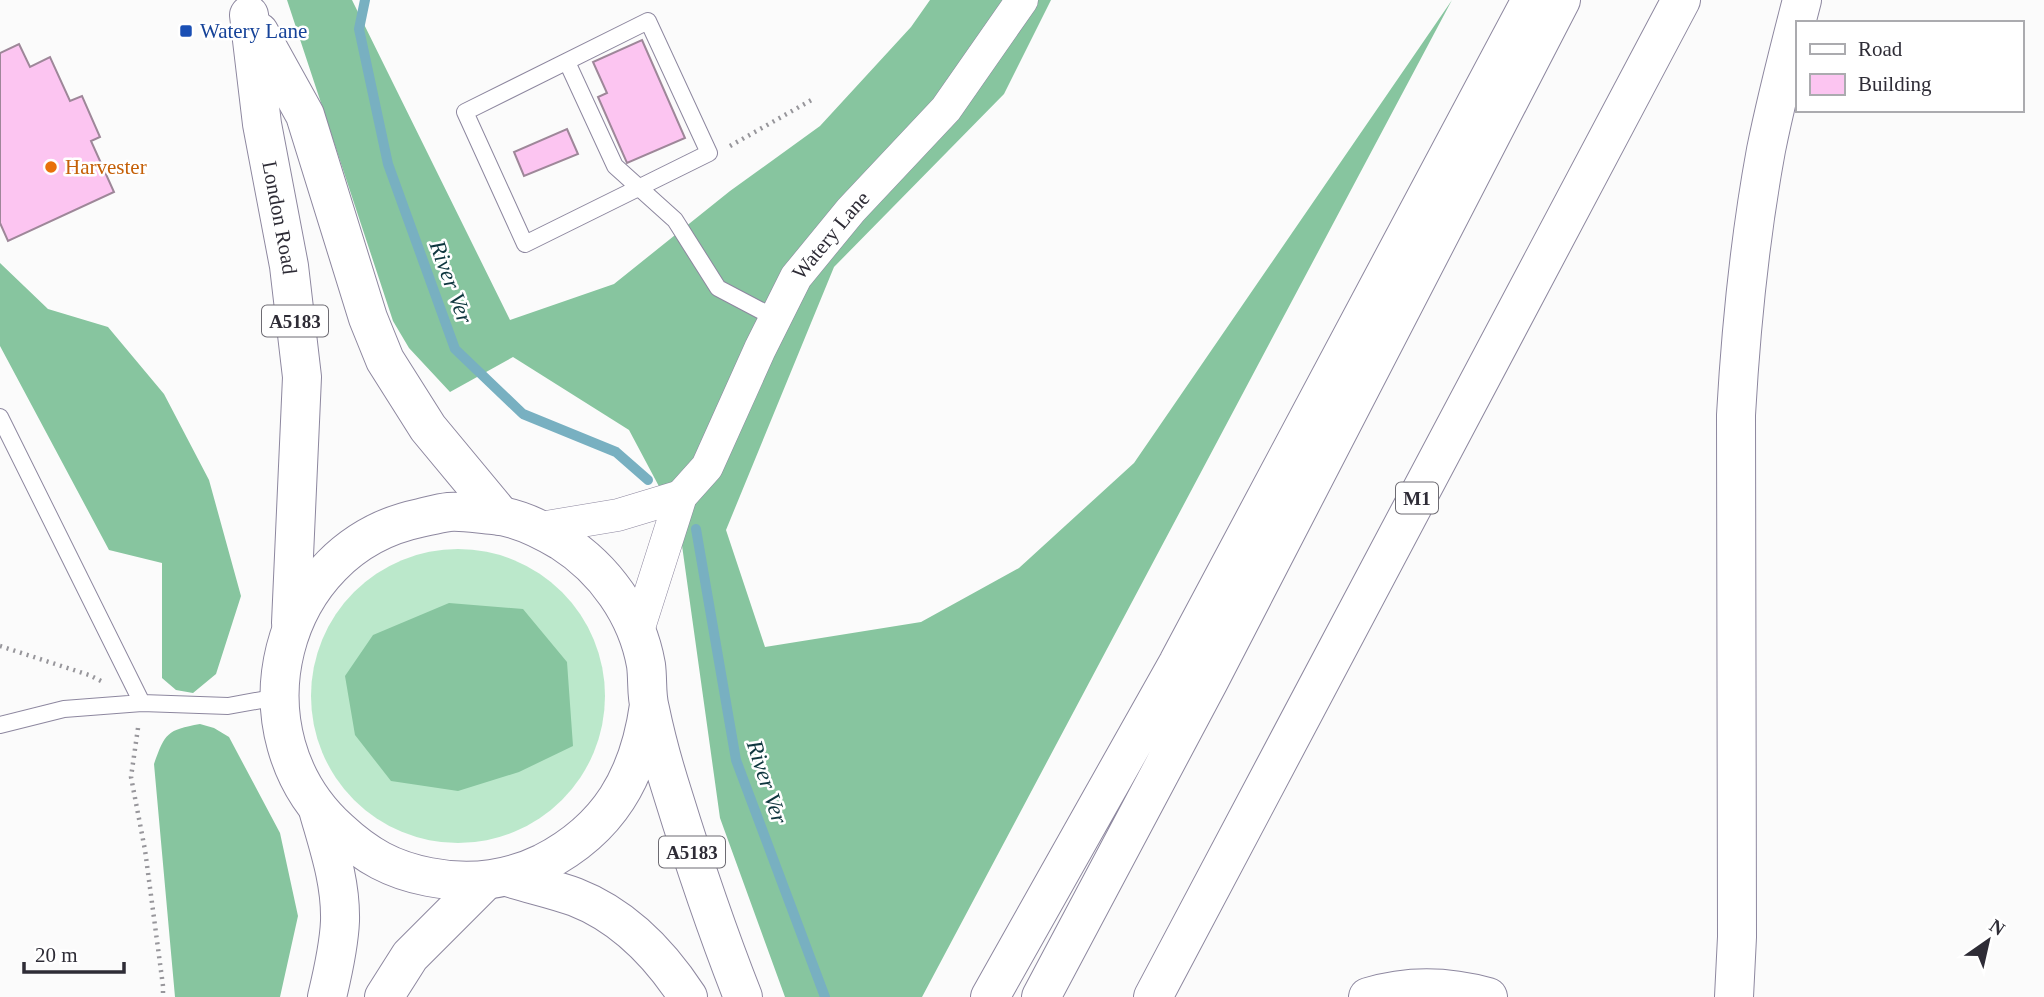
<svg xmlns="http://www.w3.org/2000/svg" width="2044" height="997" font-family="Georgia,serif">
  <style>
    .green { fill: #bbe8cb }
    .forest { fill: #87c59f }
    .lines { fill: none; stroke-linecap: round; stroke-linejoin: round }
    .stream { stroke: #78b0c1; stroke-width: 10 }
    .building { fill: #fcc5f1; stroke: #9e8799; stroke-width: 2 }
    .lane-casing { stroke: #8d879f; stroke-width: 18 }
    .street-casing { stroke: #8d879f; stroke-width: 33 }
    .primary-casing { stroke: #8d879f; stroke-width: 40 }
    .highway-casing { stroke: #8d879f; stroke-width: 40 }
    .path { stroke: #97969b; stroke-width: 4.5; stroke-dasharray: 2 5; stroke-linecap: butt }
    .lane { stroke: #fff; stroke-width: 16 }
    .street { stroke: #fff; stroke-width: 32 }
    .primary { stroke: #fff; stroke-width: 38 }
    .highway { stroke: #fff; stroke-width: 38 }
    .transit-dot { fill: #1a4fb4; stroke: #fff; stroke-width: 2.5 }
    .food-dot { fill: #e8710a; stroke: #fff; stroke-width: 2.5 }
    .labels { text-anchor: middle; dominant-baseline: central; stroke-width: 5; stroke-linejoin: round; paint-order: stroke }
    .shield { fill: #fff; stroke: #6d6b72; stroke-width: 2 }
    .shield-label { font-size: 19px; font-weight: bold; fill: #2e2c36 }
    .transit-label { font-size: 21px; fill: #164399; stroke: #fff; text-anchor: start }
    .food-label { font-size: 21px; fill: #c56008; stroke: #fff; text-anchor: start }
    .street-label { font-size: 21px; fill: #2e2c36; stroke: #fff }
    .water-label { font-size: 23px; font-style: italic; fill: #0e363e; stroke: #fff }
  </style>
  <rect width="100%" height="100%" fill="#fbfbfb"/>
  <path class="green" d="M311 696a147 147 0 1 1 294 0a147 147 0 1 1-294 0Z"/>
  <path class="forest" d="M287,0H352L510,320L614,284L730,191L820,126L911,27L930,0H1051L1004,94L834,267L726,530L765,647L921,622L1019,568L1134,463L1452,0L922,997H785L720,818L679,524L629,430L513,357L450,392L409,348L393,321Z
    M0,263L48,309L108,327L164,394L209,480L241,596L216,674L193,693L176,690L162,678V563L109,550L0,346Z
    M449,603L523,609L567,662L573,746L519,772L458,791L391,781L355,735L345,676L373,635Z
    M200,724L214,728L229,737L280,833L298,916L280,997H175L154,764C165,733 167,730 200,724Z"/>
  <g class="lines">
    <path class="stream" d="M365,0L359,29L388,164L455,349L523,414L616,452L648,480
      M696,529L736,760L825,997"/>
  </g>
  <path class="building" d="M642,40L685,138L627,163L598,97L607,93L593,62Z
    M19,44L30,67L50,57L70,101L82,96L100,137L91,141L114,192L8,241L0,223V53Z
    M567,129L578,154L524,176L514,152Z"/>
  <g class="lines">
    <defs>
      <path id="lane" d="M648,21L709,153L525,244L465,112Z
        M567,62L615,166L675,220L718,288L775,318
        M0,417L142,703
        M0,725L64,709L142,703L228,706L278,697"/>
      <g id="street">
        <path d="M540,528L618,515L681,496"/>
        <path id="s1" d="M637,634L681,496L707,467L760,349L796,277L851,210L946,109L1022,0"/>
      </g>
      <g id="primary">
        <path id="s2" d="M249,15L262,124L289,266L302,377L291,623"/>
        <path d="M259,32L305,115L368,318L385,360L428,428L501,516"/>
        <path d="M649,705C639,777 609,829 543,863C506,881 469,885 429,877C392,870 367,856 339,830C232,734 276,548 420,518C429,516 440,513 449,512C463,511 479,514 493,515C517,517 541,529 561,541C605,569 637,614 646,665C648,680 646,695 650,709C656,738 664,767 673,795C694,863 717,931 743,997"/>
        <path d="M507,877C529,884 553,889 575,897C624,916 660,954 688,997"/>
      </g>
      <path id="highway" d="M319,813C329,848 341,883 340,921C339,946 333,972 327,997
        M384,997L410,956L485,881
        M990,997L1178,663L1531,0
        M1041,997L1209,681L1561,0
        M1153,997L1681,0
        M1368,997C1407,985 1449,986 1488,997
        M1734,997L1737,937L1736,415C1741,326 1750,237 1766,150C1776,100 1789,50 1802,0"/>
    </defs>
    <use href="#lane" class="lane-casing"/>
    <use href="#street" class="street-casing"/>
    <use href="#primary" class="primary-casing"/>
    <use href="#highway" class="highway-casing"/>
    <path class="path" d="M730,146L815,98
      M0,646L89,675L101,681
      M138,728L131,777L145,850L163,986V997"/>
    <use href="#lane" class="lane"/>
    <use href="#street" class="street"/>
    <use href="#primary" class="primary"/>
    <use href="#highway" class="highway"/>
  </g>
  <rect class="transit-dot" x="179" y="24" width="14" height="14" rx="3.5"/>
  <circle class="food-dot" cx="51" cy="167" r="7"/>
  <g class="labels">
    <g class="shield">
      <rect x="262" y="305.5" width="66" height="31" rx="5"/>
      <rect x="1396" y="482.5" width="42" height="31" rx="5"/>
      <rect x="659" y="836.5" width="66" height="31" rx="5"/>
    </g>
    <g class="shield-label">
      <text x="295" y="321">A5183</text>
      <text x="1417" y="498">M1</text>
      <text x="692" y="852">A5183</text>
    </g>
    <g class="transit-label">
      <text x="200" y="31">Watery Lane</text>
    </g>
    <g class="food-label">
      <text x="65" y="167">Harvester</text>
    </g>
    <g class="street-label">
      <text stroke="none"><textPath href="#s2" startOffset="205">London Road</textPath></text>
      <text stroke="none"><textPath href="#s1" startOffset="448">Watery Lane</textPath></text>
    </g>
    <g class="water-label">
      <text transform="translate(451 282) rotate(70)">River Ver</text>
      <text transform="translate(767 782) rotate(72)">River Ver</text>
    </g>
  </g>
  <rect x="1796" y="21" width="228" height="91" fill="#ffffff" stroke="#ababaf" stroke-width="2"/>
  <rect x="1810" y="44" width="35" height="10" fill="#ffffff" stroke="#ababaf" stroke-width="2"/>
  <text x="1858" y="56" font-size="21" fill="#2e2c36">Road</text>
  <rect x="1810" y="74" width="35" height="21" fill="#fcc5f1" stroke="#ababaf" stroke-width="2"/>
  <text x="1858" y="91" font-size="21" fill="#2e2c36">Building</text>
  <g transform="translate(1988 941) rotate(34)" stroke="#ffffff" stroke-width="5" paint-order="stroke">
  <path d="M0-5L12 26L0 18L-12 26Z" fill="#2e2c36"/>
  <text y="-10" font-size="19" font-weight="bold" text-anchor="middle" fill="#2e2c36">N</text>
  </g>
  <path d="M24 962v10h100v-10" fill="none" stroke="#2e2c36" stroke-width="3.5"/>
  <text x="35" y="962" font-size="21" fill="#2e2c36" stroke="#ffffff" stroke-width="5" paint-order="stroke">20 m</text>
</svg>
